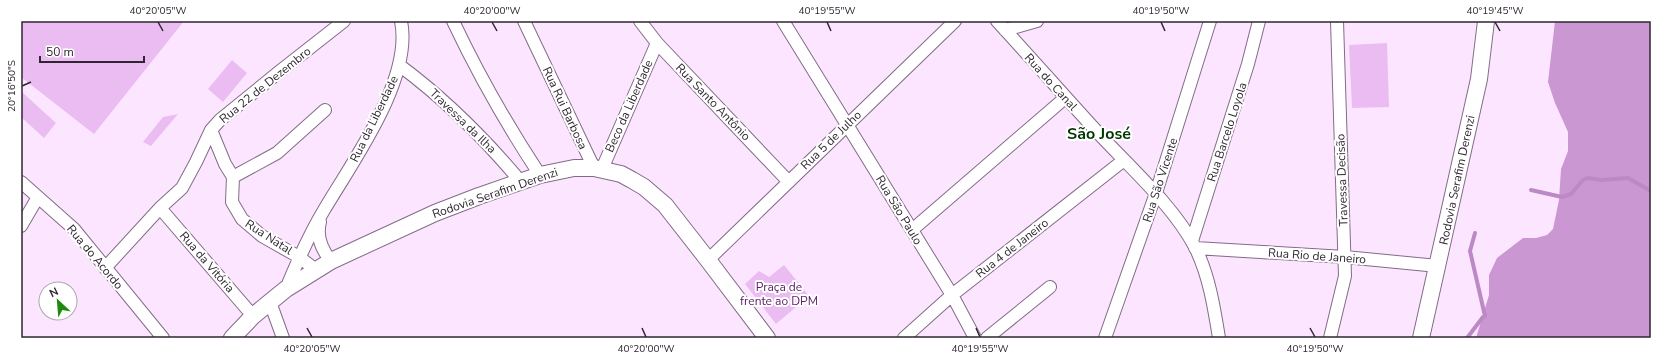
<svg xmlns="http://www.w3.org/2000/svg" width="1672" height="359" font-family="'Nunito Sans',sans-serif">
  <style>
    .green { fill: #eabcf1 }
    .forest { fill: #ca97d2 }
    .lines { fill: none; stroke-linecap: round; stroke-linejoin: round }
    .stream { stroke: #bb89c4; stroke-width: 4 }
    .minor-casing { stroke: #836b86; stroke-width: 14 }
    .secondary-casing { stroke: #836b86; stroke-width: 18 }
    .minor { stroke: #fff; stroke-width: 12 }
    .secondary { stroke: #fff; stroke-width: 16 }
    .ticks { fill: none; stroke: #2f2631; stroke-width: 1.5 }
    .labels { text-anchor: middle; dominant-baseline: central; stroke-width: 4; stroke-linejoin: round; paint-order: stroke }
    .street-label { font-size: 12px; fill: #2f2631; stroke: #fff }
    .park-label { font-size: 12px; fill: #591c63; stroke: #fff }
    .district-label { font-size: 16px; font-weight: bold; fill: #013600; stroke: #fff }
    .neatline { fill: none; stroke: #2f2631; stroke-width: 1.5 }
    .ticks-label { font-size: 10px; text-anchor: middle; fill: #2f2631 }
  </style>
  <rect width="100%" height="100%" fill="#fce6ff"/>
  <path class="green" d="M21,21H184L94,134L21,77Z
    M1387,43L1389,107L1352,108L1349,45Z
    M232,60L247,73L223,102L208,89Z
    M23,93L56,123L44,138L21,117V95Z
    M178,114L151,146L143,142L163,117Z
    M784,265L809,296L776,324L745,284L759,271L769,277Z"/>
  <path class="forest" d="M1555,21H1651V338H1476L1489,295V275L1497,258L1523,238H1536L1547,235L1553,229L1559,200L1561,169L1568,151V132L1555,103L1548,82Z"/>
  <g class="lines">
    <path class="stream" d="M1531,190L1562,197L1571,194L1583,180L1588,178L1601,180L1628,178L1651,191
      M1475,233L1470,251L1485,316
      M1467,338L1483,317"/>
    <defs>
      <path id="minor" d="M453,21C479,76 507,125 540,175
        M524,21L594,168
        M640,21L657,43L788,181
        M783,21L952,295L975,338
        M997,21C1032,59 1066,98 1101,136C1132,169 1174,207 1195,247C1209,275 1214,307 1219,338
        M1005,30L1037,21
        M399,65C445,99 485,139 521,182
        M211,130L225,164L233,177L232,202L242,219L262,236L299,257L316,270
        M602,169L657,43
        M233,177L277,153L325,110
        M21,182L74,229L163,338
        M160,208L253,316
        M320,222C316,237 322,250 331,261
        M21,226L38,197
        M912,230L1065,98
        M1192,241L1248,64L1259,21
        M1195,248L1345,257L1438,266
        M708,260L955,21
        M105,268L160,208L182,188L196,162L211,130L220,120L279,72L344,21
        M286,289C297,262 309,235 324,210C353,161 413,79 401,21
        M270,302L283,338
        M904,338L952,295L1124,160
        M987,338L1050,287
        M1105,338L1156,193L1210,21
        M1330,338L1345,276L1337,21"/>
      <path id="secondary" d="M232,338L253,316L270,302L286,289L331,261L435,213L479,196L540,175L574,168H594L621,174L632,180L644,187L665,205L708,260L767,338
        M1421,338L1479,79L1486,21"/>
    </defs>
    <use href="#minor" class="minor-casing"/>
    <use href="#secondary" class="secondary-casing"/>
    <use href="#minor" class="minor"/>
    <use href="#secondary" class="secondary"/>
  </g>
  <path class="ticks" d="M158,22L163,31M492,22L497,31M827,22L831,31M1161,22L1165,31M1495,22L1500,31M22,86L31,82M307,328L312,337M642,328L646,337M976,328L980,337M1310,328L1315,337"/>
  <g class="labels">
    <g class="street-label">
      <text transform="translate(1051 82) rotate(48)">Rua do Canal</text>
      <text transform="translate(265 85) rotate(-39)">Rua 22 de Dezembro</text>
      <text transform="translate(713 102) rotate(46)">Rua Santo Antônio</text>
      <text transform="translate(629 106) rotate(-66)">Beco da Liberdade</text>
      <text transform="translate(565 108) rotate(65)">Rua Rui Barbosa</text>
      <text transform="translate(374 119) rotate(-64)">Rua da Liberdade</text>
      <text transform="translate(463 121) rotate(44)">Travessa da Ilha</text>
      <text transform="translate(1227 132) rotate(-72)">Rua Barcelo Loyola</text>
      <text transform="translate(831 140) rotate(-44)">Rua 5 de Julho</text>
      <text transform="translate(1160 180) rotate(-72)">Rua São Vicente</text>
      <text transform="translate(1342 180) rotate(-92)">Travessa Decisão</text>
      <text transform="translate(1457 180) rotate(-78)">Rodovia Serafim Derenzi</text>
      <text transform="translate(495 193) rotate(-19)">Rodovia Serafim Derenzi</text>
      <text transform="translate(899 210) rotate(59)">Rua São Paulo</text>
      <text transform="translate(269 237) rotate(33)">Rua Natal</text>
      <text transform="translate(1012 248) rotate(-38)">Rua 4 de Janeiro</text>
      <text transform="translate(1317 256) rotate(4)">Rua Rio de Janeiro</text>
      <text transform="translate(95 257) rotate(50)">Rua do Acordo</text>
      <text transform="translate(207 262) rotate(49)">Rua da Vitória</text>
    </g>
    <g class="park-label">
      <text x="779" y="287">Praça de<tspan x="779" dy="14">frente ao DPM</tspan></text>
    </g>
    <g class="district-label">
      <text x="1099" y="134">São José</text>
    </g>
  </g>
  <rect width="1672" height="359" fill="none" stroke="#ffffff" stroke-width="44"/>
  <g transform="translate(58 301) rotate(334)"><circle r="19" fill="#ffffff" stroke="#aca8ad"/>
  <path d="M0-3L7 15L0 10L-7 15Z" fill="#1c8b0c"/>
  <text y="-6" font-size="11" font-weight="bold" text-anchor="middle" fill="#2f2631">N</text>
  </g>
  <path d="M40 56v6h104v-6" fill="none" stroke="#2f2631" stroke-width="2"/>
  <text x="46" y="56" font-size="12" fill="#2f2631" stroke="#ffffff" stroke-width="3" paint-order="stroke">50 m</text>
  <rect x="22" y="22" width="1628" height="315" class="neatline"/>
  <g class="ticks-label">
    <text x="158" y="14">40°20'05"W</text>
    <text x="492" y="14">40°20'00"W</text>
    <text x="827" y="14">40°19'55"W</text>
    <text x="1161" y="14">40°19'50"W</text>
    <text x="1495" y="14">40°19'45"W</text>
    <text transform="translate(11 86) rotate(-90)" y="4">20°16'50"S</text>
    <text x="312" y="352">40°20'05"W</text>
    <text x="646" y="352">40°20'00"W</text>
    <text x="980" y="352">40°19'55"W</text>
    <text x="1315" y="352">40°19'50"W</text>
  </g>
</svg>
